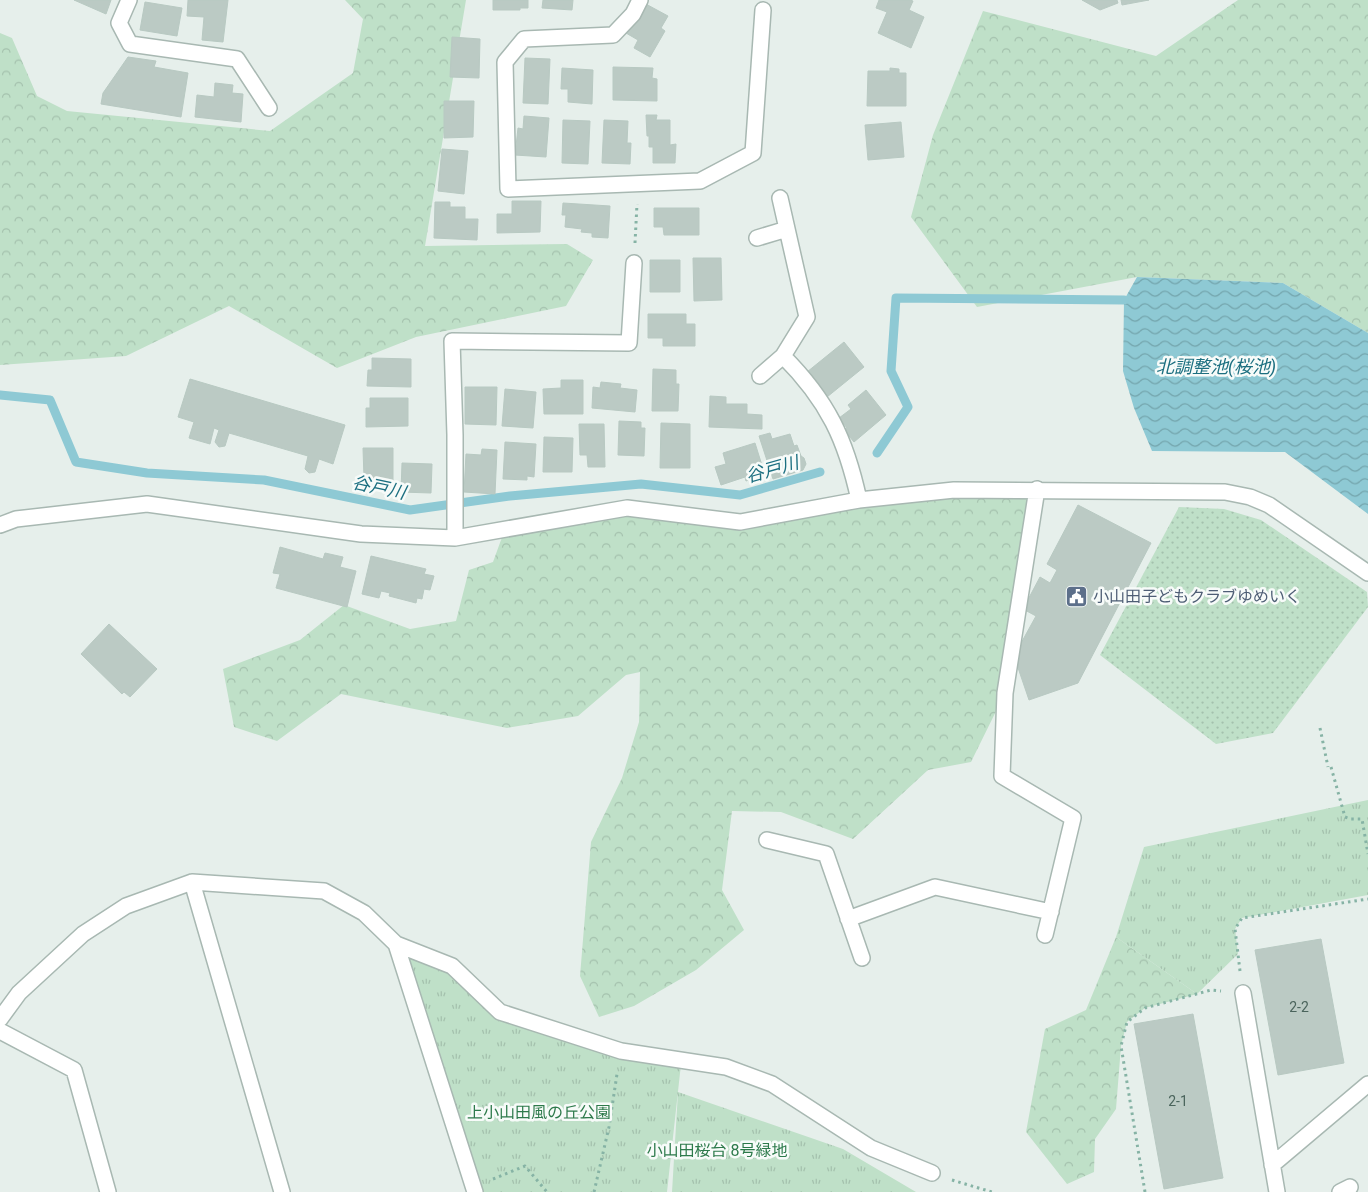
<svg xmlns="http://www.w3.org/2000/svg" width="1368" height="1192" font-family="Roboto,'Noto Sans JP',sans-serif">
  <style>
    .grass { fill: url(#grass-dots) }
    .forest { fill: url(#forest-crowns) }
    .park { fill: url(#park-tufts) }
    .water { fill: url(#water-waves) }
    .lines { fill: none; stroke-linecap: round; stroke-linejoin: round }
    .stream { stroke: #8ec9d4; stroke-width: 9 }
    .building { fill: #bbcac4; stroke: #b8c9c2 }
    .minor-casing { stroke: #a8b8b2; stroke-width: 18 }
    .path { stroke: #86b3a5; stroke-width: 3; stroke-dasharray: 2.5 4; stroke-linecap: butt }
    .minor { stroke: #fff; stroke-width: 15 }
    .labels { text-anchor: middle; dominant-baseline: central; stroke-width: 5; stroke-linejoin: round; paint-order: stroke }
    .number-label { font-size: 14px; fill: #4a645c }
    .service-label { font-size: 16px; fill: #4e5e75; stroke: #f7fbf9; text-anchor: start }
    .park-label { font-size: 16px; fill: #2d7a4b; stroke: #f7fbf9 }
    .water-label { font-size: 18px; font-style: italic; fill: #1c6f80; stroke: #f7fbf9 }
  </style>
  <defs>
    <pattern id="grass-dots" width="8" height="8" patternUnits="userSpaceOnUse" patternTransform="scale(1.25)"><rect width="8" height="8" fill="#bfe0c8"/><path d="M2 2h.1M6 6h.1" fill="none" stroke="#a4c1ad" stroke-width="1.8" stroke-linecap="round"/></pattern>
    <pattern id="forest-crowns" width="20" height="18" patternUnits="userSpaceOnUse" patternTransform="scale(1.25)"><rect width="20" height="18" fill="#bfe0c8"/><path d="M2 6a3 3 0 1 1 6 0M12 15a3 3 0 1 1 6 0" fill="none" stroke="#a4c1ad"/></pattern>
    <pattern id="park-tufts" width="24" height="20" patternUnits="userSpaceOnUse" patternTransform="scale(1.25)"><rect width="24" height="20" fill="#bfe0c8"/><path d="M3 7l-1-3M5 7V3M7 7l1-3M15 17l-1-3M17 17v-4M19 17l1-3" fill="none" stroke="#a4c1ad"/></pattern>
    <pattern id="water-waves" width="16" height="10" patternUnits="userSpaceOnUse" patternTransform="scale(1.25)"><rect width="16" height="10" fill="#8ec9d4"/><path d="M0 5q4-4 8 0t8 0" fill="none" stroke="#74a5ad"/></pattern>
  </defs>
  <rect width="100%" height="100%" fill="#e6efeb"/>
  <path class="grass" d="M1179,507L1224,509L1261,520L1367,592L1368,607L1273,733L1216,744L1100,655Z"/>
  <path class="forest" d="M345,0H466L425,246L567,244L593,260L566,306L416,337L337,368L229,306L126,356L0,365V33L12,38L37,96L67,111L270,131L353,73L363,19Z
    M1238,0H1368V333L1283,283L1137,277L977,307L911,217L933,135L983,11L1156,56Z
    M1037,489L1005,693L971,762L928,770L853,839L781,812L732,811L722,890L744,930L696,970L634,1006L599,1017L580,976L591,842L622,778L639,722L640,672L626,675L578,716L507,728L341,694L277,741L234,727L223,669L300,640L344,605L410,629L456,621L469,570L493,562L505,529L627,508L740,522L859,500Z
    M1116,937L1197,994L1145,1008L1127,1022L1121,1046L1116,1109L1095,1139L1094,1172L1067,1184L1026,1132L1045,1029L1086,1010Z"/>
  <path class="park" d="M1368,800V895L1242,918L1235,929L1238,954L1197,994L1116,937L1144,847Z
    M402,950L448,972L491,1013L681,1064L667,1192H479Z
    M678,1092L843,1149L916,1192H672Z"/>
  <path class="water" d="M1137,277L1283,283L1368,333V514L1285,452L1152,451L1134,408L1123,371L1124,300Z"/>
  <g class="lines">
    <path class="stream" d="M0,395L50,400L76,462L147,473L264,480L410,510L510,496L641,484L740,495L820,472
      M877,453L908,407L891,371L896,298L1124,300"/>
  </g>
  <path class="building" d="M74,0H111L106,14Z
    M188,0H228L223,42L202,40L204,17L187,16Z
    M493,0H528V8H520V10H493Z
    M543,0H573L572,10L542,8Z
    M879,0H910L913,1L909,10L924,17L911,48L878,33L887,12L876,8Z
    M1082,0H1117L1118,3L1100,10Z
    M1121,0H1149L1122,5Z
    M145,2L182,8L177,36L140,30Z
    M644,3L668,16L661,28L665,31L650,57L634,48L638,40L626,33Z
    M452,37L480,39L479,78L450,77Z
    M128,57L156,61L154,67L188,73L181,117L101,104L103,93Z
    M525,58L550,59L548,104L523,103Z
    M613,67L653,68L652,78L657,79V101L613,100Z
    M562,68L593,70L592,104L568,102V89H561Z
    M890,68L899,69V73H906V106H867L868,71H890Z
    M215,83L233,85L232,93L243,94L241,122L195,117L197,95L214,97Z
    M444,101H474L473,137L444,138Z
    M646,115H657L656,120H670V145L676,144L675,163H653V147H649V136H647Z
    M524,116L549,118L546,157L515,155L518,128L523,129Z
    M563,120L590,121L588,164L562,163Z
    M604,120L628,121L627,143H631L630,164L602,163Z
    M901,122L904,157L868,160L865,125Z
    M442,149L468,151L464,194L438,191Z
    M512,201H541L540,232L497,233V214H512Z
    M435,202H450V207H465V219H478L477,240L434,238Z
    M563,203L610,206L608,238L592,237V233L581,232L582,229L565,227L566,215H562Z
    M654,208H699V235H664L663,227H654Z
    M693,258H721L722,300L694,301Z
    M650,260H680V292H650Z
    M648,314H686V324H695V346H663V338H648Z
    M844,342L864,367L827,397L807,372Z
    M372,358L411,359V387L367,386L368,370H372Z
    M653,369L676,370V384H679L678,411H652Z
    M190,379L345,425L333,464L319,459L315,472L309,473L305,469L308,456L229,433L225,446L219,447L215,442L219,430L214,428L210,444L189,438L194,422L178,417Z
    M561,380H583V414H544L543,389L561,388Z
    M601,382L621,384L620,388L637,390L635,412L592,408L593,387L600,388Z
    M465,387H497L496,425L465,424Z
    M505,389L536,392L533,428L502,426Z
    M866,390L886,415L854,442L844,430L847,428L839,418L851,409L848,405Z
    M710,396L726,397V404H747V414L762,415V429L709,427Z
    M370,398H408V426L366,427V408H370Z
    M619,421L641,422V428H645L644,456L618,455Z
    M661,423L690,424V468H660Z
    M579,424H604L605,467H588L587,455H580Z
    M770,433L772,439L790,434L794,446L797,445L801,456L804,458L806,464L803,470L773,479L759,436Z
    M544,437L573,438L572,472H543Z
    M505,442L536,444L534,477L527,476V480L503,479Z
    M755,443L765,475L746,481L745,477L721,485L715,467L726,464L723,453Z
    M363,448H393V481L364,478Z
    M482,449L497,450L495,494L464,492L466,454L481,455Z
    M402,463L432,464L431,493L401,492Z
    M1078,505L1151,543L1078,683L1029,700L1014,656L1036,616L1023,609L1040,577L1050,583L1057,570L1047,564Z
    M280,547L323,559L325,553L343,557L340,567L356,571L347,607L276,588L280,574L273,573Z
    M371,556L426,569L424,574L434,576L430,590L424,589L422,599L417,598L416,603L389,596L390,593L381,591L379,598L362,594Z
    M109,624L157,669L130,697L124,692L122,694L81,654Z
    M1321,939L1344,1063L1278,1075L1255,950Z
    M1193,1014L1223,1178L1164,1189L1134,1024Z"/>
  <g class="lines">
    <defs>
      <path id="minor" d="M129,0L119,23L130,44L237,59L269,108
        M640,0L633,14L613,35L524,39L505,62L508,189L700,181L753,153L763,10
        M757,238L787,229
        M783,356C828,401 846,440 859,500
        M760,376L783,356L807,317L780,198
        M1037,489L1005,693L1002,776L1073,818L1045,935
        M0,525L16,519L147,504L361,534L455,538L627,508L740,522L859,500L954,490L1225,492L1250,497L1269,505L1368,573
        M455,538V435L452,341L629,343L634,263
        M767,840L826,854L862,958
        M192,882L282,1192
        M848,919L935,887L1051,912
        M1243,993L1277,1192
        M0,1019L19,993L83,934L126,906L192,882L324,891L364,913L396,944
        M0,1031L74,1070L108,1192
        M1272,1165L1368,1084
        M475,1192L396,944L452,966L500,1012L621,1051L726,1067L772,1084L871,1148L932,1173
        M1340,1192L1350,1187"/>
    </defs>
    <use href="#minor" class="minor-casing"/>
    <path class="path" d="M635,243L637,204
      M1320,728L1328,767
      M1331,767L1345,817L1351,819H1362L1368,854
      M1240,971L1235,929L1242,918L1368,899
      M493,1179L525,1166L547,1192
      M952,1180L992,1192
      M594,1192L609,1127L617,1074
      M1145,1192L1121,1046L1127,1022L1145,1008L1211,990L1221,991"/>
    <use href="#minor" class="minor"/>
  </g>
  <defs>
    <symbol id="civic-square" viewBox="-11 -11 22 22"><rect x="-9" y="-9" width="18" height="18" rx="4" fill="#5c6f8a" stroke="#f7fbf9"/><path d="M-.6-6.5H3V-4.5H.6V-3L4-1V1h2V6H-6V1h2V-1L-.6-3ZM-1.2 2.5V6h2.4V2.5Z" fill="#fff"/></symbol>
  </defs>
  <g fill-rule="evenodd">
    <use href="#civic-square" x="1064" y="584" width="25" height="25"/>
  </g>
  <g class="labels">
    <g class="number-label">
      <text x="1299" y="1007">2-2</text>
      <text x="1178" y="1101">2-1</text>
    </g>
    <g class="service-label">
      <text x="1093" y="596">小山田子どもクラブゆめいく</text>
    </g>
    <g class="park-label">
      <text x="539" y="1112">上小山田風の丘公園</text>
      <text x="717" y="1150">小山田桜台 8号緑地</text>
    </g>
    <g class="water-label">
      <text x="1216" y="366">北調整池(桜池)</text>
      <text transform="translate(772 469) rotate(-16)">谷戸川</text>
      <text transform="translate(379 487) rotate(12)">谷戸川</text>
    </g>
  </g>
</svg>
